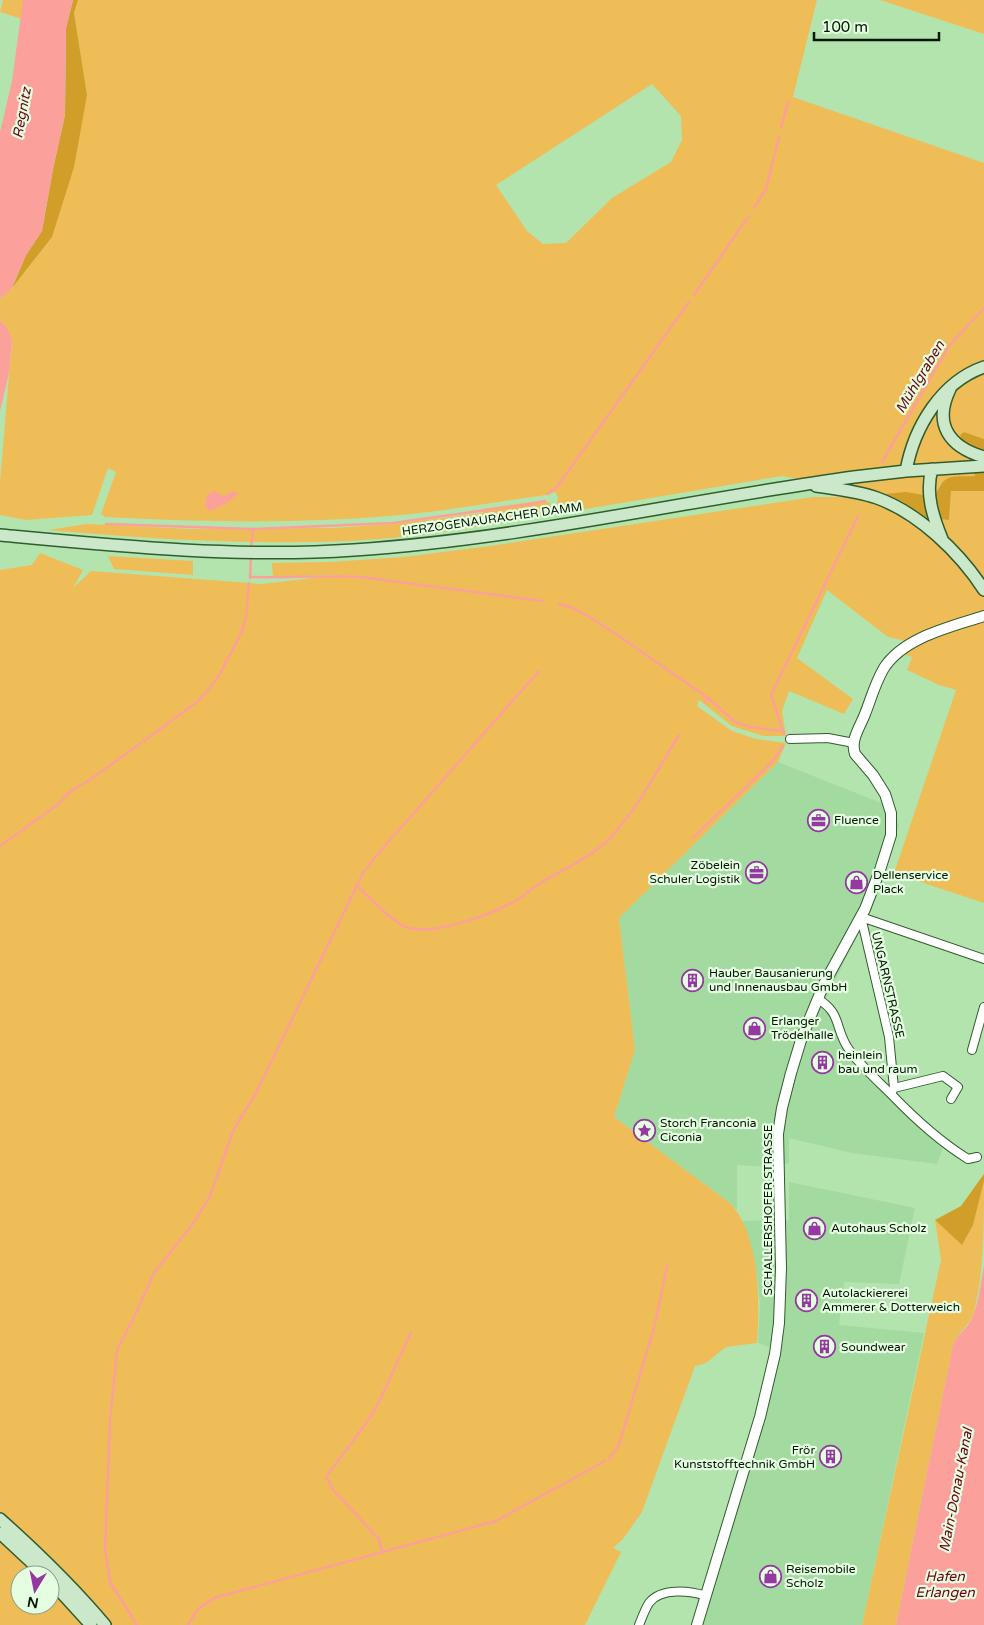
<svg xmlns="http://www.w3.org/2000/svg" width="984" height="1625" font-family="'Varela Round',sans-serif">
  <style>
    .built { fill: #a3da9f }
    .green { fill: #efbd57; fill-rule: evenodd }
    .forest { fill: #d19e29 }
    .water { fill: #fca09c }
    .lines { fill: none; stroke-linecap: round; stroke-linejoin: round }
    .stream { stroke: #fca09c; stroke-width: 2.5 }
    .minor-casing { stroke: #305d2d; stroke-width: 10 }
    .tertiary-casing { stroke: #305d2d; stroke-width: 12 }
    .secondary-casing { stroke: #305d2d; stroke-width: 14 }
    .minor { stroke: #fff; stroke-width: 8 }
    .tertiary { stroke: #fff; stroke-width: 10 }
    .secondary { stroke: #cce8cb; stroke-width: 11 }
    .labels { text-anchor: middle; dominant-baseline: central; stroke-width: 4.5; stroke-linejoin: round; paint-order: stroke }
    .street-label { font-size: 12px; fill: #041503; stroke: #e5fee2 }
    .poi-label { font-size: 12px; fill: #041503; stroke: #e5fee2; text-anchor: start }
    .water-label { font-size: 14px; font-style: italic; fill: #6e0414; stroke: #e5fee2 }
  </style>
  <rect width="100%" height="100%" fill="#b3e4ae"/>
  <path class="built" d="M778,762L894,808L899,826L870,910L827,997L824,1008L828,1011L848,1053L910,1119L943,1147L937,1164L852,1153L789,1138V1163L768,1167L737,1165V1210L730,1203L614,1117L635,1050L619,918Z
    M789,1182L915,1208L899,1284L844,1282L839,1325L924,1333L862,1625H700L777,1350L758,1343L760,1305L757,1276L742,1221L789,1220Z"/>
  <path class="green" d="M3,0H23L22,19L0,12Z
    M78,0H817L793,97L984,163V439L964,432L960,436L975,476L940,484L936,497L911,508L924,517L949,519L951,491H984V903L894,873L956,690L939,685L907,670L912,657L892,651L906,641L888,637L827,590L797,658L853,699L844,714L789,691L782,711L786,736H763L732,726L699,700L697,706L732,731L756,739L786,743L778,762L619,918L635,1050L614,1117L730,1203C760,1234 760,1303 757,1343L726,1347L706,1363L695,1366L642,1512L623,1539L613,1548L621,1552L585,1625H0V570L32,565L40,553L83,570L73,588L91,571L262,584L337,575L273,577L272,563L330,562L404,557L490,546L813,497H841L844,487L782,476L556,514L558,497L555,492L546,495C494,502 441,512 389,516C294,524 200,522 105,517L101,514L116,472L108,468L92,515L26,520L0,515V482L12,340L7,327L0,321V299L12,288L52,237L87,95L74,13ZM652,84L681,116L682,140L671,162L612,198L566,243L543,244L527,231L496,185ZM20,1575H50V1605H20Z
    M880,0H984V34Z
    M538,501L549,502L552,508L551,515C484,526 416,538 348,541C248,545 148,539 48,530L87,524L191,529L334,528L393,524L483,513L482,509Z
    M108,556L193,561V575L114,569Z
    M984,1181C984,1225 984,1271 974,1313C969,1326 958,1332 953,1345L896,1625H862L941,1260L935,1220L962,1244L973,1225Z"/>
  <path class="forest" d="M73,0H78L74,13L87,95L74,167L52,237L12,288L26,255L42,231L53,169L65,115L66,28Z
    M964,432L984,439V491H951L949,520L924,517L885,494L906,492L935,497C944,472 952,477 975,476L960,435Z
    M984,1174V1181L973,1225L962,1245L935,1220L961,1206Z"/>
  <path class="water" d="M23,0H73L66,28L65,115L53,169L42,231L26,255L12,288L0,299V132L12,81Z
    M0,321L7,327L12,340L9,373L0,411Z
    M214,491L223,496L234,491L238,494L225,504L210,511L205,506L207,495Z
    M984,1267V1625H896L953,1345C957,1334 966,1330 971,1320C979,1305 980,1284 984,1267Z"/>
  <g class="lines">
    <path class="stream" d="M781,128L788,102
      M754,208L766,189L779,137
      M694,295L748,217
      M882,462L949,346L984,308
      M548,494L557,487L689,302
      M530,504L545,501
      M106,524L253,529L251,548
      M253,529L393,523L530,504L531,518
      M250,577C287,578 324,575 361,577L542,601
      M250,578L251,556
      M559,604L573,608L591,618L616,634L708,698L735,722L750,727L782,731
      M705,702L708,698
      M784,734L771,695L858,516
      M144,741L197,702L210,688L220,674L242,631L246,617L249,583
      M693,838L771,763L783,746
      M0,846L57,805L72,790L88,781L141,743
      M356,885C367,895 396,926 409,928C438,935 492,914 517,900C526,895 533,887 542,882C565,868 590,858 609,839C638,809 657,770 679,735
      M609,1459L619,1445L655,1324L667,1266
      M382,1553L379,1539L334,1491L326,1477L370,1418L381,1398L411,1332
      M137,1625L110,1582L105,1548L110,1421L117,1350L136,1313L154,1273L192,1225L209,1198L234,1129L256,1093L363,873L376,856L539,671
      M188,1625L198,1609L214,1598L496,1521L605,1461"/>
    <defs>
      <path id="minor" d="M790,739L828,738L854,743
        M818,999C843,1014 834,1030 850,1051C861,1066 877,1080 891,1094
        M972,1050L984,1007
        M894,1088L943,1076L958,1087L951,1099
        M977,1157L968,1159C939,1141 915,1119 891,1094L894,1088L889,1037L861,917L984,959
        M639,1625C642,1618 645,1609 649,1603C661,1587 691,1591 706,1596"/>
      <path id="tertiary" d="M697,1625L760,1417L775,1354L779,1323L781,1268L778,1134L782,1108L791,1073L802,1037L824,984L865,909L880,870L891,835V813L885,794L873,775L855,754C850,740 860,727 865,714C871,699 875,683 884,668C904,637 951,627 984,616"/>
      <path id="secondary" d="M950,389C933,424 949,447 984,457
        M932,469C925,493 933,517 942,539
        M906,471C914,427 941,382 984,367
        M816,486C837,489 857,491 877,498C919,513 960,553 984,590
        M0,535C117,546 236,558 354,550C522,539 687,500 854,477L906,471L984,466
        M0,1519C37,1552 73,1587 105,1625
        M0,1533L45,1575
        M50,1580L91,1625"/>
    </defs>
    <use href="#minor" class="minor-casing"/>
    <use href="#tertiary" class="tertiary-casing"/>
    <use href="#secondary" class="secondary-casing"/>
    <use href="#minor" class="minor"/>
    <use href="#tertiary" class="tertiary"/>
    <use href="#secondary" class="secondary"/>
  </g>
  <defs>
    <symbol id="office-ring" viewBox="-11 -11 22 22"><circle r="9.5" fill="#e5fee2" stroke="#9538a1" stroke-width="1.5"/><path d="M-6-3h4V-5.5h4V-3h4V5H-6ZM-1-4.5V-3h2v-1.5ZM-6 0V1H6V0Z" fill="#9538a1"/></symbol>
    <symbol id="shop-ring" viewBox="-11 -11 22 22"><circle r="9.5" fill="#e5fee2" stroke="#9538a1" stroke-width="1.5"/><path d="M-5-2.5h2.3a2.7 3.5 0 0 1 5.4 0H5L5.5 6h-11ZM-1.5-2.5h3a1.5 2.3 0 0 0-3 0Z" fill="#9538a1"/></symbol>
    <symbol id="building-ring" viewBox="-11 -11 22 22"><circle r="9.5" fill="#e5fee2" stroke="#9538a1" stroke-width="1.5"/><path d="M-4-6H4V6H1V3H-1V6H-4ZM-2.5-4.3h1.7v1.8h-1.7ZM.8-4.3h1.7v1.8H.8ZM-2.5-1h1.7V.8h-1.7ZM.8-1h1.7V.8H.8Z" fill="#9538a1"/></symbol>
    <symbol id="sight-ring" viewBox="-11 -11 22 22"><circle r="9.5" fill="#e5fee2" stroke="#9538a1" stroke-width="1.5"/><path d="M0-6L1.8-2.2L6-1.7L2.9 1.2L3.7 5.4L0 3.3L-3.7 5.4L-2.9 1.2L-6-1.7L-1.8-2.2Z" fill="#9538a1"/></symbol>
  </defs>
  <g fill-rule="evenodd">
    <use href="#office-ring" x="806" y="808" width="25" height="25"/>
    <use href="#office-ring" x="744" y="860" width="25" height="25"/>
    <use href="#shop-ring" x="844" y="870" width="25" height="25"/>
    <use href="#building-ring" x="680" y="968" width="25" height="25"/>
    <use href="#shop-ring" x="742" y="1016" width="25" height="25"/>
    <use href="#building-ring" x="810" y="1050" width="25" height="25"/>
    <use href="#sight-ring" x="632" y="1118" width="25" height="25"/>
    <use href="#shop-ring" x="802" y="1216" width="25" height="25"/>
    <use href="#building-ring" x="794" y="1288" width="25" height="25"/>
    <use href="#building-ring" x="812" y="1334" width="25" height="25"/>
    <use href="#building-ring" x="818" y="1444" width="25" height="25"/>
    <use href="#shop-ring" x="758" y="1564" width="25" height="25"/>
  </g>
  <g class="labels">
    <g class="street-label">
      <text transform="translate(492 519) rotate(-8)">HERZOGENAURACHER DAMM</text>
      <text transform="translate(888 985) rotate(77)">UNGARNSTRASSE</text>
      <text transform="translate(768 1210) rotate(-90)">SCHALLERSHOFER STRASSE</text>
    </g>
    <g class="poi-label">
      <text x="834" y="820">Fluence</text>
      <text x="740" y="865" text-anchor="end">Zöbelein<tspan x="740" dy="14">Schuler Logistik</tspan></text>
      <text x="873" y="875">Dellenservice<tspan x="873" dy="14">Plack</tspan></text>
      <text x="709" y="973">Hauber Bausanierung<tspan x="709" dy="14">und Innenausbau GmbH</tspan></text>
      <text x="771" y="1021">Erlanger<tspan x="771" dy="14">Trödelhalle</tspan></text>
      <text x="838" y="1055">heinlein<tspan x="838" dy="14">bau und raum</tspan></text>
      <text x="660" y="1123">Storch Franconia<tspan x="660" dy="14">Ciconia</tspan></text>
      <text x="831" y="1228">Autohaus Scholz</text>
      <text x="822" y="1293">Autolackiererei<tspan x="822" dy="14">Ammerer &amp; Dotterweich</tspan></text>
      <text x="841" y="1347">Soundwear</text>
      <text x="815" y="1450" text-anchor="end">Frör<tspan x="815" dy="14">Kunststofftechnik GmbH</tspan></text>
      <text x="786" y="1569">Reisemobile<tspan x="786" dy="14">Scholz</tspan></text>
    </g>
    <g class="water-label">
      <text transform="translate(22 113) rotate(-80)">Regnitz</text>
      <text transform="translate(920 377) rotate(-59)">Mühlgraben</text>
      <text transform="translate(956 1490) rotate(-79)">Main-Donau-Kanal</text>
      <text x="945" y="1576">Hafen<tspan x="945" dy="16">Erlangen</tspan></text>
    </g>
  </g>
  <g transform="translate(35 1590) rotate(190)"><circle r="24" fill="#e5fee2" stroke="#8ba189"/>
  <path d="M0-4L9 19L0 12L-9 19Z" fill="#9538a1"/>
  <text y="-8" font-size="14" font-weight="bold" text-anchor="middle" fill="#041503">N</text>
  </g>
  <path d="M814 32v8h125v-8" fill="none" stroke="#041503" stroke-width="2.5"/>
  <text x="822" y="32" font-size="15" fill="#041503" stroke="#e5fee2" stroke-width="4" paint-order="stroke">100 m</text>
</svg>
